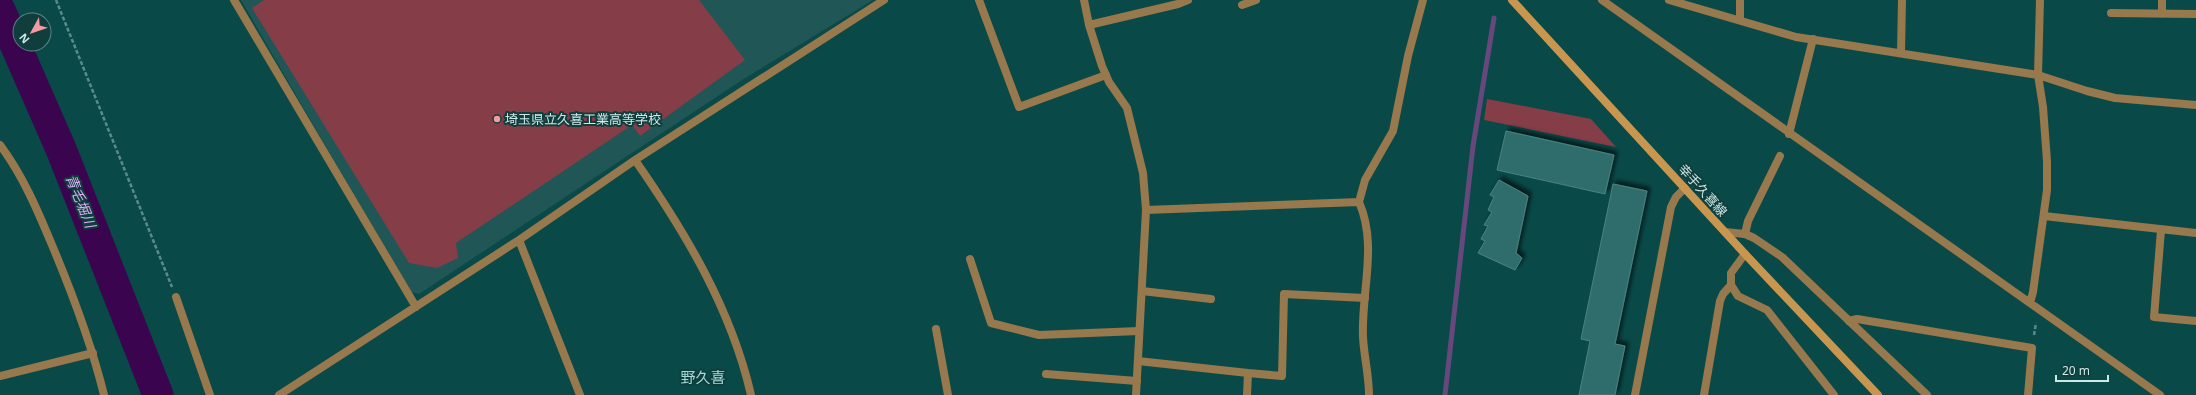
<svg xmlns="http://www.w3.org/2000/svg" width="2196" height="395" font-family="'Noto Sans','Noto Sans JP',sans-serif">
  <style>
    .built { fill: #205655 }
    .green { fill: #853d47 }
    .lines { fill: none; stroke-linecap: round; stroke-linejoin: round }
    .stream { stroke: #66487d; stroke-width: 5 }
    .river { stroke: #3a044f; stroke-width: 31 }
    .building { fill: #2f6d6c; stroke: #4a8381; filter: url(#shadow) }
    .path { stroke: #5a8b8a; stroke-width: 2.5; stroke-dasharray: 4 2; stroke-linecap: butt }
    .lane { stroke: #98784d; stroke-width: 8 }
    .street { stroke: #98784d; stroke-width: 8 }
    .secondary { stroke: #c9964f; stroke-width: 8 }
    .poi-dot { fill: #f49aa3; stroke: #103e3d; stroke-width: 1.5 }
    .labels { text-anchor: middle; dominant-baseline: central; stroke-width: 4; stroke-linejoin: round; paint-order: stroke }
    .poi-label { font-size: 13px; fill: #cce8e7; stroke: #103e3d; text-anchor: start }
    .street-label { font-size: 13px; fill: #cce8e7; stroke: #103e3d }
    .water-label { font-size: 14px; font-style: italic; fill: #deaef7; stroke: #103e3d }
    .quarter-label { font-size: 15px; fill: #a0dbd9; stroke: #103e3d }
  </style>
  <defs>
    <filter id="shadow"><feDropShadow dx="3.5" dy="-3.5" stdDeviation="2" flood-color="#0009"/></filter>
  </defs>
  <rect width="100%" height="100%" fill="#094a49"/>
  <path class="built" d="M241,0H873L742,80L419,294L410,292Z"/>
  <path class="green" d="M264,0H699L745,60L640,136L632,125L456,243L458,258L437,268L409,263L252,8Z
    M1487,99L1591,119L1616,147L1484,120Z"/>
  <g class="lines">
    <path class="stream" d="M1445,395L1473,146L1494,18"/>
    <path class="river" d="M0,10L61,149L158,395"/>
  </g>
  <path class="building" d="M1506,131L1614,155L1605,194L1497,170Z
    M1499,180L1528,196L1516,253L1522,258L1515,270L1478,253L1485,241L1481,239L1488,226L1484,225L1492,212L1488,210L1494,197L1490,195Z
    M1613,184L1647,191L1615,344L1625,346L1615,395H1579L1590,341L1581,339Z"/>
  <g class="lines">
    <path class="path" d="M56,0L172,287
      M2034,335L2036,323"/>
    <path class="lane" d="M979,0L1019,107L1106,75
      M1242,5L1256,0
      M1789,134L1813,39
      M1745,234L1748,221L1780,156
      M970,259L991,323L1039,335L1139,331
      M1142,291L1211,299
      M176,297L210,395
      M1849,321L1857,319L2032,348L2028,395
      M936,329L948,395
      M1138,361L1248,373L1247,395
      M1248,373L1282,376L1284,294L1365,298
      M1046,374L1137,381
      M0,376L93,353
      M1635,395L1671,207L1676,197L1685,188"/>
    <path class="street" d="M234,0L416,307
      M1084,0L1089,25L1102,66L1109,82L1127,108L1143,173L1146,210L1136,395
      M1602,0L2160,395
      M1669,0L1796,37L2038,75L2087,91L2115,98L2196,105
      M2162,0V14
      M2111,13L2196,14
      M1740,20V0
      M1089,25L1178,4L1188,0
      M1901,53L1902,0
      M0,145C23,176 37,209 52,245C73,295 91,342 104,395
      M635,160C685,232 731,308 751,395
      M1359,202L1365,180L1393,131L1408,56L1423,0
      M1146,210L1359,202C1378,245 1361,292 1363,337C1364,357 1369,375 1369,395
      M2044,216L2196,233
      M2161,230L2154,317L2196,321
      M1725,232L1745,234L1754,238L1782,257L1927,395
      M519,240L580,395
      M1745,254L1731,273V285L1738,296L1767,310L1834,395
      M2030,303L2033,292L2047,190V161L2043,107L2038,75L2040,0
      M279,395L519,240L635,160L884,0
      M1704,395L1720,301L1723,294L1731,285"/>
    <path class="secondary" d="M1512,0L1745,254L1878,395"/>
  </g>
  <circle class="poi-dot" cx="497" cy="119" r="4"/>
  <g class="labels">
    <g class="poi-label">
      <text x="505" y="119">埼玉県立久喜工業高等学校</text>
    </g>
    <g class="street-label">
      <text transform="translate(1703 190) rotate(48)">幸手久喜線</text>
    </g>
    <g class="water-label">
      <text transform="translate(81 201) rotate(68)">青毛堀川</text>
    </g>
    <g class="quarter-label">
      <text x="703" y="377">野久喜</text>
    </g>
  </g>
  <g transform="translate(32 32) rotate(230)"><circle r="19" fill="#103e3d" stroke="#5b8281"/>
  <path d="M0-3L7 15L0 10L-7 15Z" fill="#f49aa3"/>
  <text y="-6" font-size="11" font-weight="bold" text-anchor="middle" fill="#cce8e7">N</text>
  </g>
  <path d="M2056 375v6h52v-6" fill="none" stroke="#cce8e7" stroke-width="2"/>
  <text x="2062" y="375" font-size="12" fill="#cce8e7" stroke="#103e3d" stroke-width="3" paint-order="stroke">20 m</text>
</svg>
